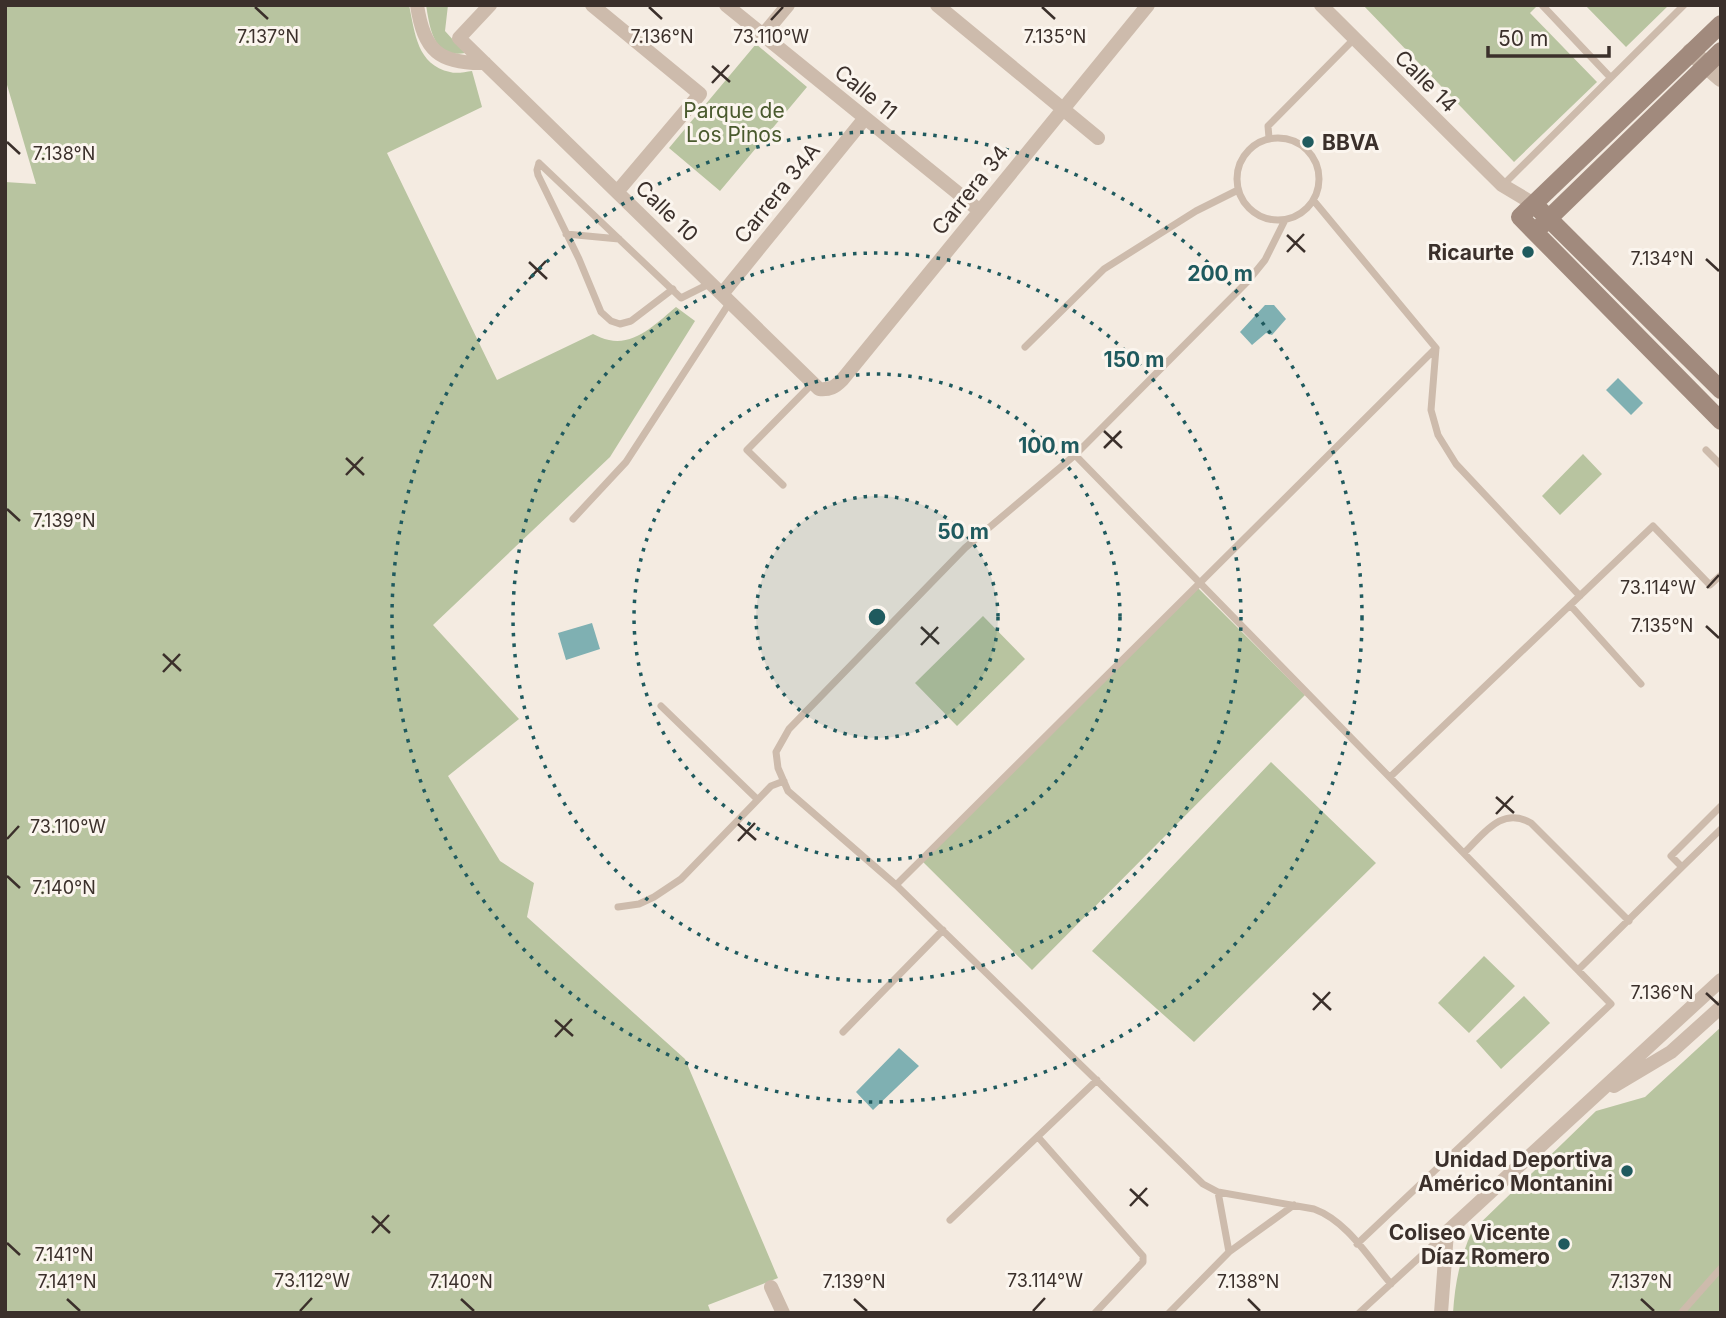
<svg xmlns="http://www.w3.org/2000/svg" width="1726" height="1318" font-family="Inter,sans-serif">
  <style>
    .green { fill: #b8c4a0 }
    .water { fill: #7fb0b2 }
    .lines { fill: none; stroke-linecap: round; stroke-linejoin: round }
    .service { stroke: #cdbbac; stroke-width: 7 }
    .minor { stroke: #cdbbac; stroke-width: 14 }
    .tertiary { stroke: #cdbbac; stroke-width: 18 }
    .secondary { stroke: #a18a7d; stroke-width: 18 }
    .ticks { fill: none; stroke: #3b302b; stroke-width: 2.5 }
    .ring { fill: none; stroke: #1f5a5e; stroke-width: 3.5; stroke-dasharray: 3.5 7 }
    .poi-dot { fill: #1f5a5e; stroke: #fbf5ee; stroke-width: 2.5 }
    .labels { text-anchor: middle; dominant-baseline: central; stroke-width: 6; stroke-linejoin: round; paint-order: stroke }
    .street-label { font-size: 21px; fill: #3b302b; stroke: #fbf5ee }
    .park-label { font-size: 21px; fill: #4a5a2e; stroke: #fbf5ee }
    .poi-label { font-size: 21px; font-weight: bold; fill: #3b302b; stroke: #fbf5ee; text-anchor: end }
    .ticks-label { font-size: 18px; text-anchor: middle; fill: #3b302b; stroke: #fbf5ee; stroke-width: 6; stroke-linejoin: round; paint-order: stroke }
    .centre { fill: #1f5a5e; stroke: #fbf5ee; stroke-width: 3.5 }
    .ring-label { font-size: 21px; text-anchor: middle; font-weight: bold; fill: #1f5a5e; stroke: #fbf5ee; stroke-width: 6; stroke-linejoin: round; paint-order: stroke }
  </style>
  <rect width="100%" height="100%" fill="#f4ebe1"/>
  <path class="green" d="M5,5H409C415,33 417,65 450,72C456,74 465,72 472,71L482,107L387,153L497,380L593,334C598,336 603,339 609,340C635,346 658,322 676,307L695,321L610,457L433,625L519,719L448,776L500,861L534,883L527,917L685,1059L778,1278L708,1305L711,1313H5V182L36,184L5,78Z
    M426,5H448L445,31L465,53C433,59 430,28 426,5Z
    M1363,5H1538L1530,13L1597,82L1514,162Z
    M1585,5H1669L1626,47Z
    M756,44L807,87L720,191L669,148Z
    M1583,454L1602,474L1560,515L1542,496Z
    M1195,585L1305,695L1032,970L921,860Z
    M983,616L1025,659L957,726L915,683Z
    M1271,762L1376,863L1194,1042L1092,951Z
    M1484,956L1515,986L1469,1033L1438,1003Z
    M1524,996L1550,1023L1501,1069L1476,1041Z
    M1721,1027V1313H1453C1455,1283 1460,1258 1472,1231L1596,1111L1645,1097Z"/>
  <path class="water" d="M1265,305H1274L1286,319L1272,335L1266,333L1252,345L1240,332Z
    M1618,378L1643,403L1631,415L1606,390Z
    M592,623L600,649L566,660L558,633Z
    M899,1048L919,1066L873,1110L856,1092Z"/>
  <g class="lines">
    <path class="service" d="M1542,5L1610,77
      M1237 179a41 41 0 1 1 82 0a41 41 0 1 1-82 0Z
      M1269,138L1268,126L1354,39
      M539,163L537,170L538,175L579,259L601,312L611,321L620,324L631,321L673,289
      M539,163L681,298L711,283
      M1503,185L1684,5
      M1314,201L1436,348L1431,410L1438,435L1456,464L1580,596
      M1285,220L1265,260L1248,281L1075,455L965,548L789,729L776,752L778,768L788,791L896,885L1203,1184L1218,1192L1314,1209C1347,1221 1368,1257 1391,1284
      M566,234L619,239
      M1025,347L1104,269L1196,211L1238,190
      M1706,450L1721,465
      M1075,455L1611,1004L1357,1244
      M783,485L747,450L813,383
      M573,519L626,462L730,302
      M1570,605L1641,684
      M661,706L757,799
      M1390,777L1653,526L1710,585L1721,575
      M1464,853C1484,834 1501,806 1531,823L1629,921
      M1682,867L1721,829
      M896,885L1436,348
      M618,907L639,904L654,897L681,879L771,786L784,781
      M1578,970L1682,867L1671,856L1721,806
      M843,1032L943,930
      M1038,1137L1143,1256V1262L1095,1313
      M1218,1192L1229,1252
      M950,1220L1097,1080
      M1169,1313L1229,1252L1294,1205
      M1359,1313L1446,1233
      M1681,1313L1721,1268"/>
    <path class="minor" d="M417,5C424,51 439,64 485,63
      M490,5L459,38L819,389C830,390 835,387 842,380L1148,5
      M592,5L700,94L617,192
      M726,5L980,211
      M937,5L1098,138
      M1321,5L1502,185L1534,204
      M763,35L788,5
      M722,294L865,118
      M1614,1086L1671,1052L1721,1007
      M771,1287L783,1313
      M1441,1313L1447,1232L1721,980"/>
    <path class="tertiary" d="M1691,52L1721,78"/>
    <path class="secondary" d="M1721,24L1520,217L1721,421
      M1534,204L1721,390
      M1542,225L1721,51"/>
  </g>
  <path class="ticks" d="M255,7L268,19M649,7L662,19M1042,7L1055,19M771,20L783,7M712,66L730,82M712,83L729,65M7,142L20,154M1287,235L1305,252M1287,252L1304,234M1706,259L1719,271M529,262L547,279M529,279L546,261M1104,431L1122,448M1104,448L1121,431M346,458L364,475M346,475L363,457M7,509L20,521M1707,588L1719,575M1706,626L1719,638M921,627L939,644M921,645L938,627M163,654L181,671M163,672L180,654M1496,797L1514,813M1496,814L1513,796M738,824L756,840M7,839L19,826M738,841L755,823M7,876L20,888M1313,993L1331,1010M1706,993L1719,1005M1313,1010L1330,992M555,1020L573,1036M555,1037L572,1019M1130,1189L1148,1206M1130,1206L1147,1188M372,1216L390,1233M372,1233L389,1215M7,1243L20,1255M67,1299L80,1311M461,1299L474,1311M854,1299L867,1311M1248,1299L1260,1311M1641,1299L1654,1311M300,1311L312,1298M1033,1311L1045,1298"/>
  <circle cx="877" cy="617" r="121" fill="#1f5a5e" fill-opacity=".12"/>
  <g class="ring">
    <circle cx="877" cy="617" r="121"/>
    <circle cx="877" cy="617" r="243"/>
    <circle cx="877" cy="617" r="364"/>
    <circle cx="877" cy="617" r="485"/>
  </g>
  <g class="poi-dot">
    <circle cx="1308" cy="142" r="7"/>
    <circle cx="1528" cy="252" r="7"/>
    <circle cx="1627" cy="1171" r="7"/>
    <circle cx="1564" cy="1244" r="7"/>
  </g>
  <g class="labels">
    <g class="street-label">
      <text transform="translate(1426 81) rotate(45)">Calle 14</text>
      <text transform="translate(866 92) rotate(39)">Calle 11</text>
      <text transform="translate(970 190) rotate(-51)">Carrera 34</text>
      <text transform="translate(777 193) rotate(-51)">Carrera 34A</text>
      <text transform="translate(667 211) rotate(44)">Calle 10</text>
    </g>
    <g class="park-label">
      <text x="734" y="110">Parque de<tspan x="734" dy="24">Los Pinos</tspan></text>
    </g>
    <g class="poi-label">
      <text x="1322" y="142" text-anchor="start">BBVA</text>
      <text x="1514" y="252">Ricaurte</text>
      <text x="1613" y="1159">Unidad Deportiva<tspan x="1613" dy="24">Américo Montanini</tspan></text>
      <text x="1550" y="1232">Coliseo Vicente<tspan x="1550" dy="24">Díaz Romero</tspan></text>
    </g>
  </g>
  <g class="ticks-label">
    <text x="268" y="43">7.137°N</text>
    <text x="662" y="43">7.136°N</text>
    <text x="1055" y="43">7.135°N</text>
    <text x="771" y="43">73.110°W</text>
    <text x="64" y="160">7.138°N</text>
    <text x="1662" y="265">7.134°N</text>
    <text x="64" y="527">7.139°N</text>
    <text x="1658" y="594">73.114°W</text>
    <text x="1662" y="632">7.135°N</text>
    <text x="68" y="833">73.110°W</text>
    <text x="64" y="894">7.140°N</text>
    <text x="1662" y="999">7.136°N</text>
    <text x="64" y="1261">7.141°N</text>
    <text x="312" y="1287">73.112°W</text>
    <text x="1045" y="1287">73.114°W</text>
    <text x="67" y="1288">7.141°N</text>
    <text x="461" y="1288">7.140°N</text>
    <text x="854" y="1288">7.139°N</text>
    <text x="1248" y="1288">7.138°N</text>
    <text x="1641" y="1288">7.137°N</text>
  </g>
  <circle cx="877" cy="617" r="10" class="centre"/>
  <g class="ring-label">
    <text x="1220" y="281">200 m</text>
    <text x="1134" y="367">150 m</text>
    <text x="1049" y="453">100 m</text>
    <text x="963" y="539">50 m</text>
  </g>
  <rect width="1726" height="1318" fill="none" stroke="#3b302b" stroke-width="14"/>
  <path d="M1488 46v10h121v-10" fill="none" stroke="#3b302b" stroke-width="3.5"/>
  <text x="1498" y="46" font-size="21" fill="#3b302b" stroke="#fbf5ee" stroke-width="5" paint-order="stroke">50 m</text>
</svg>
